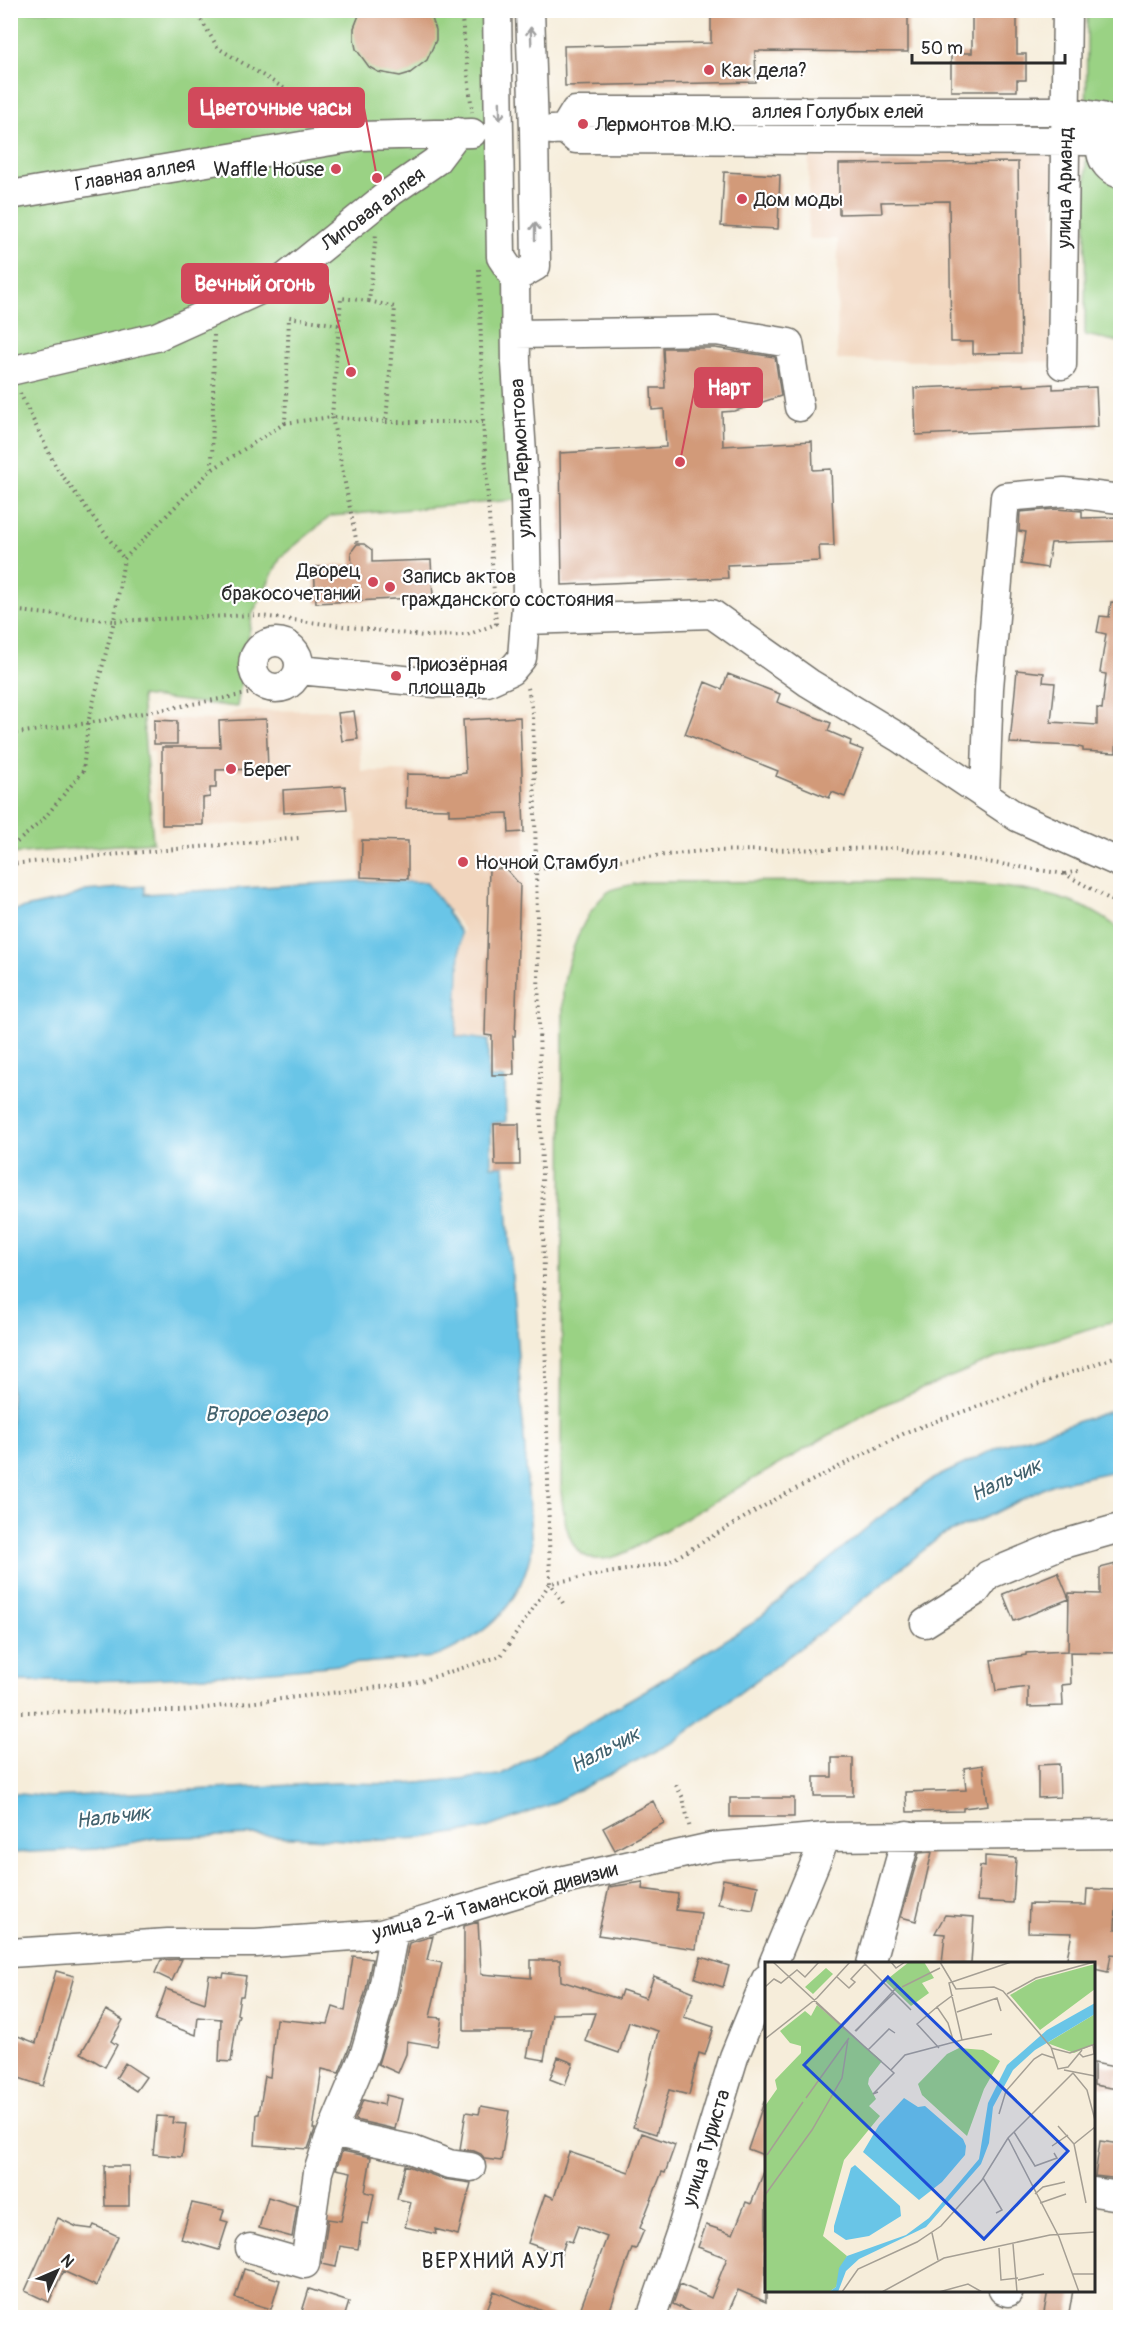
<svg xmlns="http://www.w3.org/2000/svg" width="1131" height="2328" font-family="Pangolin,sans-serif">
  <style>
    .built { fill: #f1d5bd }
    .green { fill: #9ad284; stroke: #627e58; stroke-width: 1.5 }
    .water { fill: #69c5e7; stroke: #4a7889; stroke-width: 1.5 }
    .building { fill: #d29a79 }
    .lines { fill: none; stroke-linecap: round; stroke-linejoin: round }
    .minor-casing { stroke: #726f68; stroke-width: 31 }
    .path { stroke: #726f68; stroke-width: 4; stroke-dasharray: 1.5 4.5; stroke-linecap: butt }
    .minor { stroke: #fff; stroke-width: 28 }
    .oneway { stroke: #a0a0a0 }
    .poi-dot { fill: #d1495b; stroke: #fff; stroke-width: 2 }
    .labels { text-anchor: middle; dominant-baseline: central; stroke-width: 4.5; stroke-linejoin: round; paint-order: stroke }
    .poi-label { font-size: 20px; fill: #2b2b2b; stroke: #fff; text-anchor: start }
    .street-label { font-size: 20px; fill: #2b2b2b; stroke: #fff }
    .water-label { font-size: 21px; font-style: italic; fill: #41616d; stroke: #fff }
    .neighbourhood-label { font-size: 21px; letter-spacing: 1.5px; fill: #2b2b2b; stroke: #fff }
    .inset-road { fill: none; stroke: #a59f94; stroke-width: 1.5 }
    .view { fill: #1d4ed8; fill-opacity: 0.15; stroke: #1d4ed8; stroke-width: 3 }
    .inset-edge { fill: none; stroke: #2b2b2b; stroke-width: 3 }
    .leader { fill: none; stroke: #d1495b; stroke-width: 2 }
    .callout-dot { fill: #d1495b; stroke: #fff; stroke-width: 2 }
    .callout { fill: #d1495b; stroke: #d1495b; stroke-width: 2 }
    .callout-label { font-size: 21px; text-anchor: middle; font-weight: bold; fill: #fff }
  </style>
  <rect width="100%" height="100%" fill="#fff"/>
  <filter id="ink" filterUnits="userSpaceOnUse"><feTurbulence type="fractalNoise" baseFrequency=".0167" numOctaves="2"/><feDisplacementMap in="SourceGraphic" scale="12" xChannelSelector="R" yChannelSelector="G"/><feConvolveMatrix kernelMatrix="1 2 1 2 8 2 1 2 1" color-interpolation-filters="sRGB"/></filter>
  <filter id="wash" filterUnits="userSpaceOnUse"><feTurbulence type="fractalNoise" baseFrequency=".008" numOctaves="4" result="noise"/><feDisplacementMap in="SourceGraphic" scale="24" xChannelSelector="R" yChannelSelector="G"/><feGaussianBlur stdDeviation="1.35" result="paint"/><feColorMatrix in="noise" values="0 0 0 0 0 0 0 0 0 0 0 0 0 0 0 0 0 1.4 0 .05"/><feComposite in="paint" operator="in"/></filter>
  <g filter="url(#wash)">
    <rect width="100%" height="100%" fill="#f6edda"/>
    <path class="built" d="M809,149L1054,152L1052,362L837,360L838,239H808Z
      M358,710L361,771L462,772L460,714L526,715V833L520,1039L457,1036L463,929L426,881L360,880L356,813L159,831L154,751H149L150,718L216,720L237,711Z"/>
    <path class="green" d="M11,11H497L525,499L331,516L281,557L252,615L237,707L141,696L153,842L11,854Z
      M1087,11H1120V342L1085,335Z
      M899,881C967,884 1067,882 1120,930V1319L1001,1356L876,1408L627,1552C572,1577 565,1533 561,1490L563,989C567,959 583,912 608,892C616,886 634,885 644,882Z"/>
    <path class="water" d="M360,881L426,882L448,911L447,913L461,933L456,1036L488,1040V1078H505L506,1122L491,1123V1166H504L532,1547C521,1604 492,1632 440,1655C432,1658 422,1658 413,1659C392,1661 371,1662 350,1664C236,1675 125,1683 11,1681V911L65,899L85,891L144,886L145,894Z
      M1120,1408V1470L1053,1484L993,1514L941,1536L843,1616L673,1742L547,1806L483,1829L422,1838L363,1841L256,1835L155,1838L98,1849L11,1853V1793L50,1797L335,1783L407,1784L500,1775L646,1690L753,1623L876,1520L931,1480L1001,1446Z"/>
    <g id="blocks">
      <path class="building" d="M361,10H429L436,30V40L427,60L410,73L400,76L378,72L369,67L356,49L354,39V28Z
        M711,10L908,13V52L755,51L756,82L565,86L564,46L711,43Z
        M972,10H1017V54H1026V80H1017V91H951V53H972Z
        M1018,162L1021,353L973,354V342H951L949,201L881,202L882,213L839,214V164Z
        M724,172L780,175L778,229L721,226Z
        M663,348H715L775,357L781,396L735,411L722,412L723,446L812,441L813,470L831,469L834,546H819L820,561L727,565L728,578L562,585L560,453L666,447L664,409L652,410L651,388H665Z
        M1024,384V386L1053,384V389L1096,387L1098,427L916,435L914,388Z
        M1056,509L1082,511V518L1120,517V541L1051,543L1047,568L1021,564L1026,532L1019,531L1020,512Z
        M357,544H364L372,550V562L431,560L433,597L316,603L314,567L352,565L351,552Z
        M1111,602L1120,603V704H1118L1116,753L1083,751V748L1074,746L1010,743L1017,670L1044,673L1043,682L1055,683L1051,722L1097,725V708L1102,709L1106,674L1100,673L1106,634L1097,632L1100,616L1109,617Z
        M728,674L780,694L777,702L831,723L828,731L851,741L850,745L863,750L845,797L832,792L829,798L776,776L778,771L685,734L705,682L722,689Z
        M354,711L358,739L342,741L338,713Z
        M520,717L524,832L509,833L508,813L449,815V809L406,808L407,774L448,775L466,773L463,720Z
        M266,719L268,769L216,770V788H210V797L203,798V825H162V747H220L219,721Z
        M154,720L177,721V744H154Z
        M345,786L347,809L284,813L283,790Z
        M362,840L408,841V879L361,877Z
        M489,868L506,869L520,885L515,1036H513L514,1075H492V1036L485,1035Z
        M494,1124H519L520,1165H495Z
        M1120,1563V1653L1070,1652L1071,1684L1062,1685L1063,1706L1028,1707V1687L996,1691L991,1660L1026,1655V1653L1068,1651L1069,1593L1100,1594V1568Z
        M1058,1572L1069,1599L1014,1621L1003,1594Z
        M832,1758H853V1796H814V1777H832Z
        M1059,1764L1060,1797L1038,1798V1765Z
        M983,1765L988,1805L963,1808V1811L907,1812L906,1792L966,1790L964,1768Z
        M730,1798H794V1817H730Z
        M653,1801L664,1823L615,1850L603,1828Z
        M932,1852L916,1921L901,1917L919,1853Z
        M985,1856L1016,1858L1013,1903L977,1901L980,1866L985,1867Z
        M723,1879L758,1886L753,1910L718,1904Z
        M643,1882L642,1889L678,1894L676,1910L701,1913L696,1949L598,1935L609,1887Z
        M1087,1889L1117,1890L1115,1929H1120V1955L1111,1954L1108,1972L1094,1969V1964H1089V1962L1067,1958L1072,1933L1028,1932L1029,1904L1086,1905Z
        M945,1915L974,1917L971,1964H942L945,1934L935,1933Z
        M478,1922L481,1974L531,1978V1960H560L561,1981L619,1999L622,1990L646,1998L654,1976L694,1992L684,2017L714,2027L705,2055L699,2053L689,2095L669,2090L656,2134L633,2127L646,2084L658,2031L629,2022L619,2053L585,2041L595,2013L552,2014L544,2060L527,2057L532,2031H464V1926Z
        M433,1936L427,1960L442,1963L430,2017L442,2018L437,2046L407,2041L406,2054L398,2073L378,2064L398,1999L409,1943Z
        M353,1956L372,1959L366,1990L349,2048L339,2073L322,2069L313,2129H315L308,2149L255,2145L257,2114H259L265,2076L270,2077L276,2019L328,2024L333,2007L345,2011Z
        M701,1957L729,1966L723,1987L695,1978Z
        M182,1959L172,1981L155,1973L161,1960Z
        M56,1971L74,1976L43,2086L10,2075V2033L36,2043Z
        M224,1973L246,1976L243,1996H240L237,2014L239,2015L237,2020L231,2062L219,2061L221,2019L198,2017L196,2035L155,2020L166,1989L205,2003L209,1975L223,1977Z
        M106,2010L123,2020L111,2041L117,2045L105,2067L81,2053Z
        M558,2057L573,2063L565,2085L550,2079Z
        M125,2063L146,2077L136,2091L116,2078Z
        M1094,2063L1120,2068L1117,2089L1094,2085Z
        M386,2095L402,2099L395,2129L355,2120L363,2100L384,2105Z
        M764,2102L766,2103V2156L748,2149Z
        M481,2106L509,2111L501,2161L485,2159L481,2154L474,2151L460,2149L466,2112L479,2114Z
        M157,2116L173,2117L172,2123L186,2124L182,2157L153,2154Z
        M642,2133L675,2145L665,2173L662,2172L640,2228L644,2230L636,2249L632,2248L607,2318H577L607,2237L578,2226L572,2242L566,2240L561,2255L528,2243L545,2194L554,2198L569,2152L629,2172Z
        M1100,2141L1120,2144V2179L1095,2176Z
        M342,2151L371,2157L365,2192L374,2194L368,2224L362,2223L358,2249L340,2246L336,2267L322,2264L328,2219L341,2221L351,2172L336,2169Z
        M405,2165L443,2179L471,2183L458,2235L435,2229L436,2234L405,2227L411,2202L397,2199Z
        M104,2166H129V2206H105Z
        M766,2167V2302L738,2290L726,2318H703L673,2304L680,2284L711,2298L727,2258L698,2247L706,2225L733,2234L746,2202L751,2204Z
        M268,2197L297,2206L292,2237L259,2228Z
        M192,2203L224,2210L221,2220L228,2222L219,2250L181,2239Z
        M58,2218L77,2227L92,2229L94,2225L118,2236L96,2286L63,2271L49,2302L25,2291Z
        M244,2269L280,2280L271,2309L235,2298Z
        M309,2289L349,2302L344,2318H300Z
        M1048,2290H1073L1068,2318H1043Z
        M494,2291L557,2317V2318H484Z"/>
    </g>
  </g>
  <g filter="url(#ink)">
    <use href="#blocks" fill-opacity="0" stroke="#726f68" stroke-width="1.5"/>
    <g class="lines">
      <defs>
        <path id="minor" d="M1113,127C1094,141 1098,166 1120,174
          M564,129L575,111H1066L1101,117L1119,124
          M552,130L564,129L576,139L1102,141
          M10,195L361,136L472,133
          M515,278L536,266L534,130L530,10
          M516,334L716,331L789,343L799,407
          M1062,365L1067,10
          M10,371L156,337L282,280L391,192L436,161L458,132
          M526,620L712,614L809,683L898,737L1017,817L1120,863
          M253 665a23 23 0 1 1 46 0a23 23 0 1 1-46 0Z
          M299,670L435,683L487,682L511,671L522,658L527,594L525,499L516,363L515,278L501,257L497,10
          M985,795L989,688L1005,497L1064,492L1120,499
          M925,1623L976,1591L988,1575L1060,1545L1120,1528
          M10,1953L168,1943H256L381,1934L551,1883L712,1847L826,1837L1120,1834
          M773,1964L826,1837
          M871,1964L907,1835
          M332,2132L410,2149L449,2164L471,2167
          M1094,2192L1120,2196
          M250,2248L305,2264L318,2172L328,2141L365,2053L382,1994L394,1931
          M1003,2290L1008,2292L1009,2290
          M651,2318L681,2231L734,2057L766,1979"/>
      </defs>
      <use href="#minor" class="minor-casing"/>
      <path class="path" d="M195,10L218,48L331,117
        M461,10L472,112
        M369,301L395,307L386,422L332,417L341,298L369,301L376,234
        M214,335L212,469L124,559L114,621L252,615L424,636L467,635L496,624L483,422L479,269
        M20,393L56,467L124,559
        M386,422H483
        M285,423L332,417L357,544
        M213,469L285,423L289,317L339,325
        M10,610L114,621L88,723L83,771L42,821L10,848
        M528,688L533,714L550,1583L565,1606
        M10,734L88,723L280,688
        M10,864L299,838
        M537,869L702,851L897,848L1065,874
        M1078,871L1065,874L1120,905
        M10,1712L181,1711L414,1683L501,1656L550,1583L667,1563L776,1499L909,1431L1120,1355
        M676,1785L683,1798L690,1829"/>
      <use href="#minor" class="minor"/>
    </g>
    <defs><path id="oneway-shaft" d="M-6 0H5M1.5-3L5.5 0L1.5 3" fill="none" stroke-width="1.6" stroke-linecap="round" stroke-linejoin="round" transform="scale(1.5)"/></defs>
    <g class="oneway">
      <use href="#oneway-shaft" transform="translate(531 36) rotate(-92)"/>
      <use href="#oneway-shaft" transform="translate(500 111) rotate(89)"/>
      <use href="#oneway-shaft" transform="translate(535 231) rotate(-90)"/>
    </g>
  </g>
  <g class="poi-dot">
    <circle cx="709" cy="70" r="6"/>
    <circle cx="583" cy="124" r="6"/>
    <circle cx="336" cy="169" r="6"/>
    <circle cx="742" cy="199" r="6"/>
    <circle cx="373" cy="582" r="6"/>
    <circle cx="390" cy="587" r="6"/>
    <circle cx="396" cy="676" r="6"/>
    <circle cx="231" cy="769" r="6"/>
    <circle cx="463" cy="862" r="6"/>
  </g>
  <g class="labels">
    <g class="poi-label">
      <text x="721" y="70">Как дела?</text>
      <text x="595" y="124">Лермонтов М.Ю.</text>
      <text x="324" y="169" text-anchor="end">Waffle House</text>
      <text x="754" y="199">Дом моды</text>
      <text x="361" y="570" text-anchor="end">Дворец<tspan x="361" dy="23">бракосочетаний</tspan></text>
      <text x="402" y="576">Запись актов<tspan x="402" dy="23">гражданского состояния</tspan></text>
      <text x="408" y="664">Приозёрная<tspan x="408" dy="23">площадь</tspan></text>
      <text x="243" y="769">Берег</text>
      <text x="475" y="862">Ночной Стамбул</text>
    </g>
    <g class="street-label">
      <text x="838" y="111">аллея Голубых елей</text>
      <text transform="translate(135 174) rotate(-10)">Главная аллея</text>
      <text transform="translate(1065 188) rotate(-89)">улица Арманд</text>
      <text transform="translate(373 209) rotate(-37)">Липовая аллея</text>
      <text transform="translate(521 458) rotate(-93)">улица Лермонтова</text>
      <text transform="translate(495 1901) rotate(-15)">улица 2-й Таманской дивизии</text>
      <text transform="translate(706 2148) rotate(-73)">улица Туриста</text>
    </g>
    <g class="water-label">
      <text x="266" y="1414">Второе озеро</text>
      <text transform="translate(1006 1480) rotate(-25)">Нальчик</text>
      <text transform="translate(605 1750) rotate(-28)">Нальчик</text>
      <text transform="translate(113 1817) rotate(-7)">Нальчик</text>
    </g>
    <g class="neighbourhood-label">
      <text x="493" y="2261">ВЕРХНИЙ АУЛ</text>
    </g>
  </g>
  <g transform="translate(765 1962)">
    <rect width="330" height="330" fill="#f6edda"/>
    <path d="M144,0H159L169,16L157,21L164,31L146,44L120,19ZM330,2V27L275,68L245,33L271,18ZM61,6L68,12L48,32L40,25ZM52,43L117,99L104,116L103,122L111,137L104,144L115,154L79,198L58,274L82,294L71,325L64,330H0V144L12,127L10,118L36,91V84L25,81L15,69L40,49L46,54ZM330,52V82L309,91L282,81ZM194,86L218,88L235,99L219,127L202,174L157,133L153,122L182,92Z" fill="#9ad284"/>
    <path d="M330,41V52L270,88L248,108L228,145L224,181L216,202L161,265L94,297L81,309L73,330H64L71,325L74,306L82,294L141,273L164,256L214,197L223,141L242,103L282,68ZM139,136L153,145L160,144L198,177L201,184L200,193L177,220L154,238L98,190L114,163ZM90,203L135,244L136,254L104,274L81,278L69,270V264L86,206Z" fill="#69c5e7"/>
    <path class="inset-road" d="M8,0L99,84M126,0L131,6L140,0M175,0L191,27L229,25L238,29L286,85L293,107L303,105L317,88M99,1L146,48M72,15L84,26L90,20L86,17L100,2M0,25L9,17L16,21L32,8L40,15L54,0M137,25L175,6M242,32L271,16L329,0M188,33L172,45L183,61L189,81M51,41L129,111L108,132L113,130M172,45L152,62L174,86M192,50L232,36L236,49M90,69L129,31M91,69L132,25M0,77L52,36L85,0M197,78L227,72M286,86L305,91L330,82M103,88L124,67L130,71M314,91L318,95L329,92L328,83M126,108L140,93L197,78L184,21L246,0M299,108L330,114M308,111L322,128L330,158M41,136L84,76M234,152L241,129L269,97L277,92L289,96M293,164L309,182M249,170L270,204L292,196L289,191M243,176L294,275L314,330M287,184L303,173M2,193L38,140M218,216L237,248L231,251M270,232L278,225L300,220M0,233L47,168L77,116L83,77M275,241L301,232M321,241L309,182L330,165M167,271L173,298M248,282L252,330M234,286L236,318L253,316M307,312H330M253,318L279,312M77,330L93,307L152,280L176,264L217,218L243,176L308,111M117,330L179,296L285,273L330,270M174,330L203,322L217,330"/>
    <path class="view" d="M123,15L303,189L219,277L39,103Z"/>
    <rect width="330" height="330" class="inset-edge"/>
  </g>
  <path class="leader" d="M377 178L364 108M351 372L328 284M680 462L695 387"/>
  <g class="callout-dot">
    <circle cx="377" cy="178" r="6"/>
    <circle cx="351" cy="372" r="6"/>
    <circle cx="680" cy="462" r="6"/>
  </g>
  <g class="callout">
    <rect x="189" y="88" width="175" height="39" rx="6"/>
    <rect x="182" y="264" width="146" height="39" rx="6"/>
    <rect x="695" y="368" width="67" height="39" rx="6"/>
  </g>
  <g class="callout-label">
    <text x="276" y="115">Цветочные часы</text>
    <text x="255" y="291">Вечный огонь</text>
    <text x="729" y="395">Нарт</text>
  </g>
  <rect width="1131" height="2328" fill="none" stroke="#fff" stroke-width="36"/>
  <g transform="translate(57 2271) rotate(46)" stroke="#ffffff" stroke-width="4.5" paint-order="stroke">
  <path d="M0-4.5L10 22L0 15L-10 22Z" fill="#2b2b2b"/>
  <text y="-9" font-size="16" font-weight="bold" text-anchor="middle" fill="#2b2b2b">N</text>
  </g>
  <path d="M912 54v9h153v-9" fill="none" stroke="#2b2b2b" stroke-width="3"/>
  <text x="921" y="54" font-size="18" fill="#2b2b2b" stroke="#ffffff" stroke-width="4.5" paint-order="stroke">50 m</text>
</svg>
